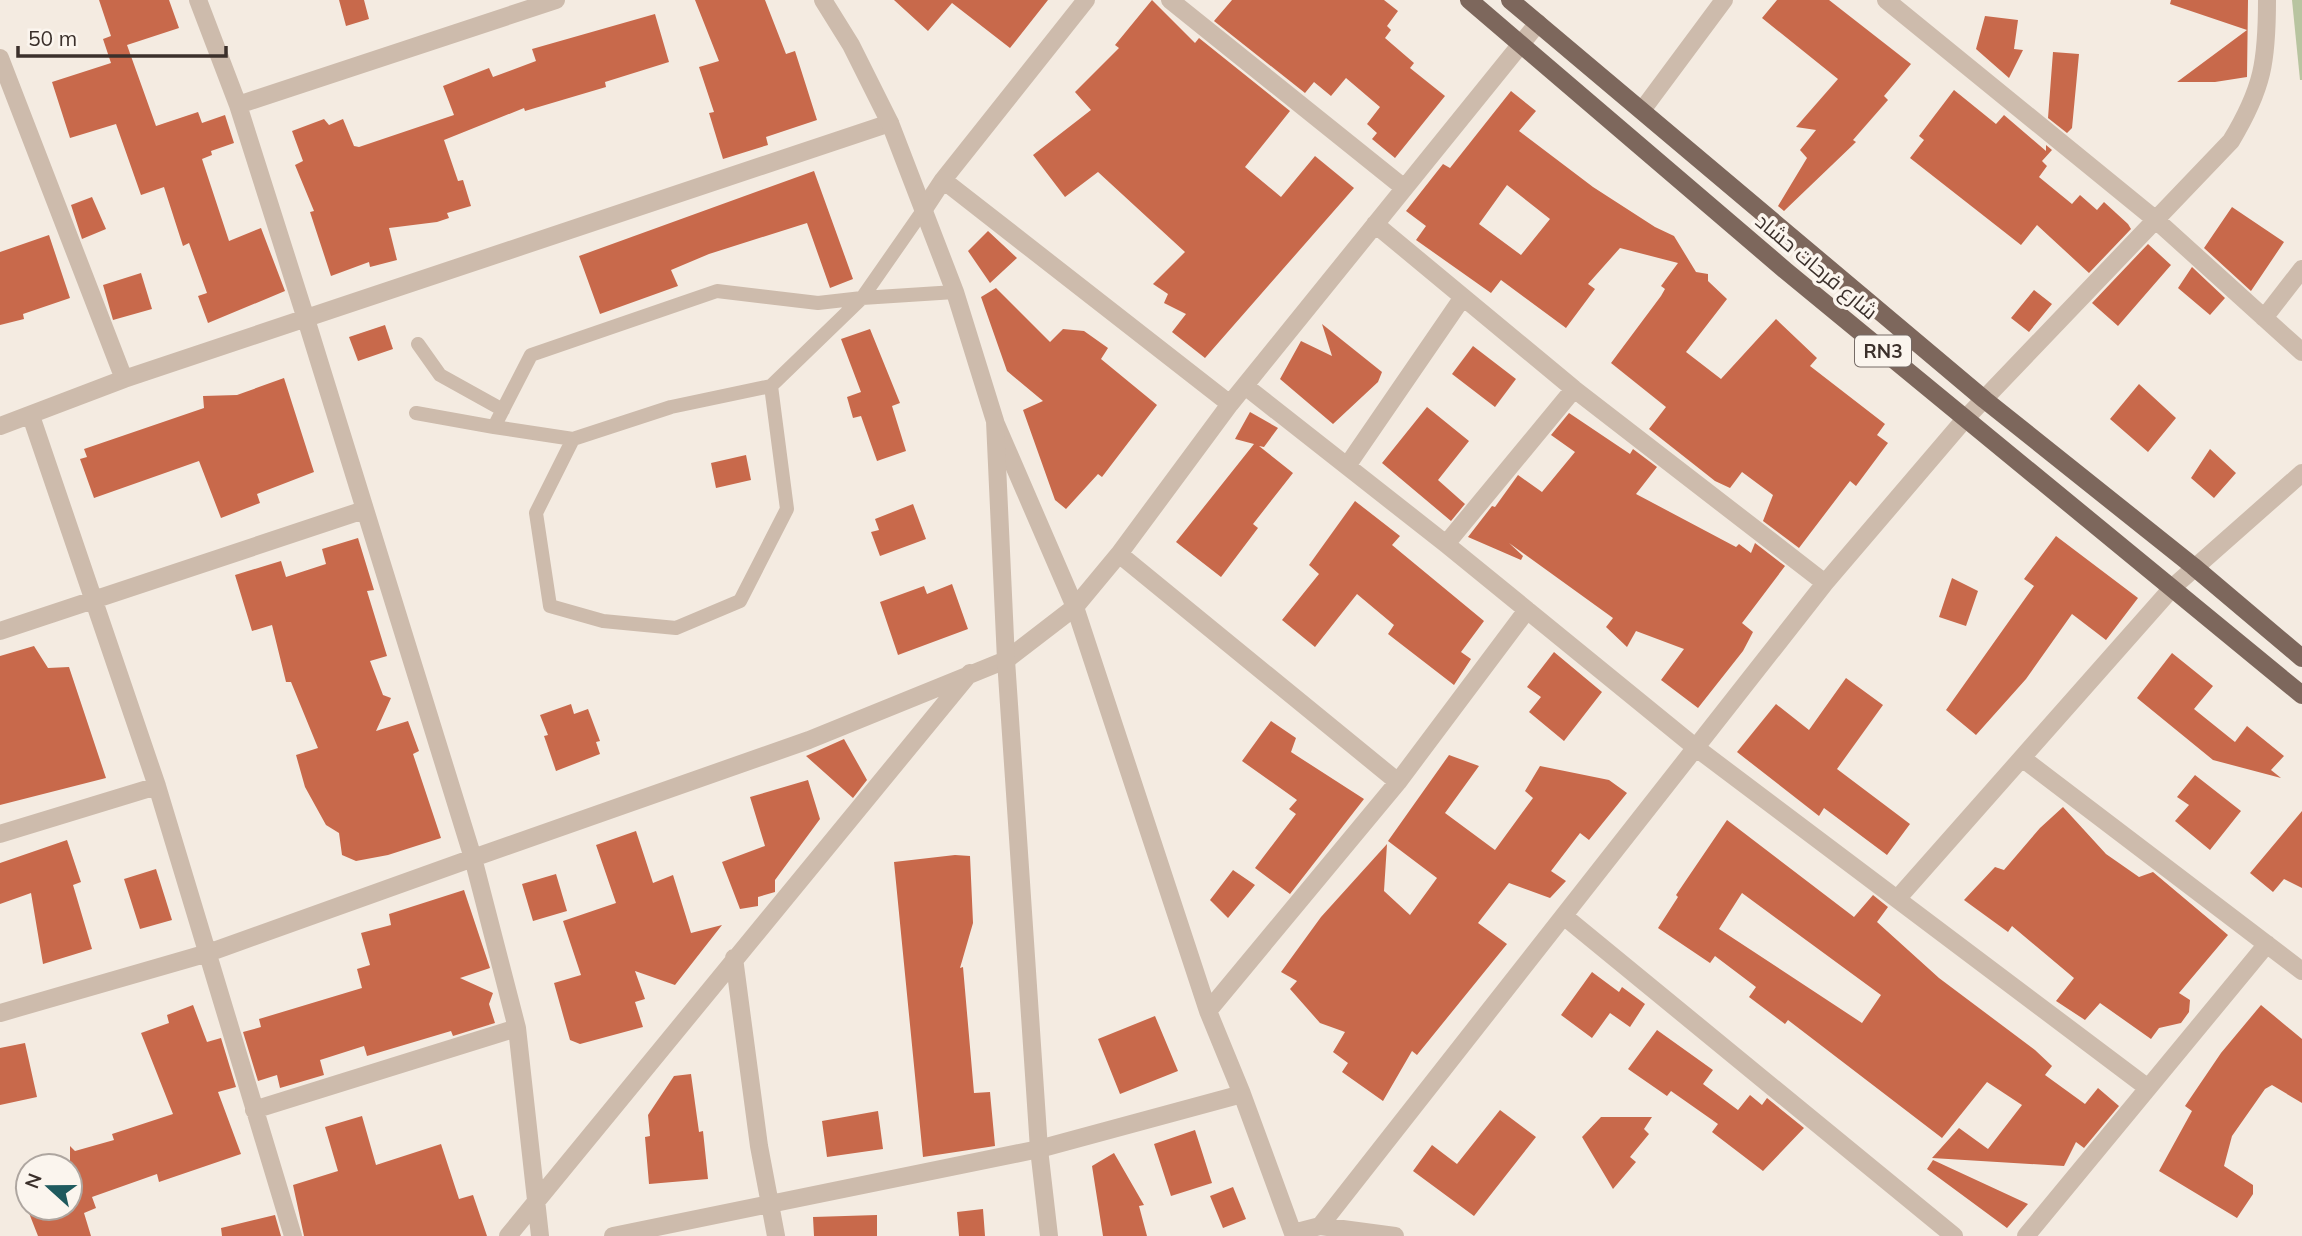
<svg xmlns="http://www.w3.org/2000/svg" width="2302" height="1236" font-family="Mulish,Cairo,sans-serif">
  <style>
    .green { fill: #b8c4a0 }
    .building { fill: #c8694b; fill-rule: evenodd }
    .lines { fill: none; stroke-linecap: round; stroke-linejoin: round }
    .service { stroke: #cdbbac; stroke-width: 14 }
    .minor { stroke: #cdbbac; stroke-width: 18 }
    .tertiary { stroke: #cdbbac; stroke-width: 18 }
    .primary { stroke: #7d675c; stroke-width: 18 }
    .labels { text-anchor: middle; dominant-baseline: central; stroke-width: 7; stroke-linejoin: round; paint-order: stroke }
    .shield { fill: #fbf5ee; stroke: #756b66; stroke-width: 2 }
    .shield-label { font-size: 19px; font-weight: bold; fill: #3b302b }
    .street-label { font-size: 21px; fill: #3b302b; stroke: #fbf5ee }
  </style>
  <rect width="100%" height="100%" fill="#f4ebe1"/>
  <path class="green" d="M2292,0H2302V80H2300Z"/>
  <path class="building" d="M99,0H169L179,28L127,45L156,126L198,112L202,123L225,115L234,143L211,151L212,155L202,159L229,241L261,228L285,291L208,323L198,296L207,293L189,243L183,246L164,187L141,195L116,124L70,138L52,82L111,63L103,39L111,36Z
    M339,0H364L369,19L346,26Z
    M695,0H765L786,54L795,51L817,120L766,137L768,145L723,159L709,113L714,112L699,67L719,61Z
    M894,0H1048L1010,48L952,3L928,31Z
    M1152,0L1195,43L1199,38L1290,111L1245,167L1281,197L1315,156L1354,188L1205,358L1172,332L1186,314L1164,303L1168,294L1153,284L1185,252L1098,172L1065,197L1033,155L1091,110L1075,92L1119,48L1115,45Z
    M1232,0H1384L1398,11L1387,26L1391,30L1385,38L1414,63L1410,68L1445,96L1395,158L1372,139L1377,133L1367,124L1380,107L1346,78L1331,96L1314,82L1305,93L1214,21Z
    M1777,0H1829L1911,64L1884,96L1888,100L1853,140L1856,142L1784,211L1778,206L1807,158L1800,150L1816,130L1796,127L1838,79L1762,18Z
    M2171,0H2248L2247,77L2215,82H2177L2247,30L2170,4Z
    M655,14L669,62L605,82L606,87L525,111L524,108L444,140L458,181L463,180L471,206L447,213L449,218L437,222L389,228L397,260L370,267L369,262L331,276L310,212L314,211L295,165L303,161L292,131L324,119L329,125L343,119L354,146L359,147L454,115L443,86L489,68L493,77L536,61L532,49Z
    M1985,16L2018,20L2014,49L2023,50L2009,78L1976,49Z
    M2053,52L2079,54L2072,128L2067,133L2048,118Z
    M1954,90L1996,124L2004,115L2046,151V145L2052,150L2042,161L2047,166L2039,177L2072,204L2080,195L2097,210L2104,202L2128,224L2131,229L2089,273L2037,225L2021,245L1910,158L1924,140L1919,136Z
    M1511,91L1536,111L1519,131L1593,187L1655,227L1674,236L1696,272L1708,274V281L1727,299L1686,352L1721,379L1776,319L1817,358L1810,366L1885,424L1877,435L1888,443L1856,486L1850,481L1799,548L1763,521L1773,495L1742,472L1730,488L1715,481L1649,429L1666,407L1611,363L1661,296L1665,289L1661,286L1678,263L1620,248L1588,284L1595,289L1566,328L1501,280L1491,293L1416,240L1426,226L1406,211L1443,164L1450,168ZM1507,185L1550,219L1521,255L1479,224Z
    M814,171L853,279L830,288L807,223L709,254L671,270L678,286L600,314L579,256Z
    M92,197L106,229L82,239L71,205Z
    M2232,207L2284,242L2251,291L2204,248Z
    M988,231L1017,258L990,283L968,251Z
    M49,235L70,298L23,314L24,319L0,325V252Z
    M2148,244L2171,265L2118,326L2092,303Z
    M2192,267L2225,298L2210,315L2178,288Z
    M141,273L152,309L113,320L103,285Z
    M996,288L1050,342L1063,329L1084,331L1108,348L1101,359L1157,405L1102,477L1098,474L1066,509L1055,500L1023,410L1043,401L1007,371L981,297Z
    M2034,290L2052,304L2029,332L2011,318Z
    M1322,324L1382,372L1378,382L1333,424L1280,379L1301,341L1332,356Z
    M385,325L393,349L358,361L349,337Z
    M870,329L900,403L892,406L906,451L877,461L861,416L853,418L847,397L861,392L841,339Z
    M1473,346L1516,379L1495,407L1452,374Z
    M284,378L314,472L257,494L260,503L221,518L199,461L94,498L80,459L87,457L84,449L204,408L203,396L237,395Z
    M2139,384L2176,418L2148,452L2110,419Z
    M1427,407L1469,441L1438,480L1465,504L1451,521L1382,463Z
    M1250,412L1278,428L1264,447L1259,446L1293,473L1253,524L1258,528L1221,577L1176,542L1254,444L1235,439Z
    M1569,413L1630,454L1633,449L1657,467L1636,494L1736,547L1739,544L1751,553L1755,543L1785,566L1742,623L1753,632L1743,651L1698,708L1661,680L1684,649L1636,631L1627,647L1606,627L1613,618L1509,543L1523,556L1521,560L1468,537L1492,506L1495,507L1518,475L1542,492L1575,452L1551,435Z
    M2210,449L2236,473L2214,498L2191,478Z
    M746,455L751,480L716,488L711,463Z
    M1355,501L1400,536L1392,545L1484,621L1461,652L1471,659L1454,685L1388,634L1394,625L1357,594L1315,647L1282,620L1319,574L1309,565Z
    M913,504L926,539L880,556L871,532L879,530L875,519Z
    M2056,536L2138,598L2106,640L2072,614L2026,679L1976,735L1946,710L2034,586L2024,579Z
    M358,538L374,590L367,591L387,656L370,661L383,695L391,698L376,731L408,721L419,751L413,754L441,838L388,855L356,861L342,855L339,833L326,825L305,787L296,755L318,748L291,682H286L272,625L252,631L235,575L281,561L286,577L326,564L322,549Z
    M1952,578L1978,591L1966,626L1939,617Z
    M952,584L968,629L898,655L880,602L924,586L927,594Z
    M34,646L48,668L69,667L106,778L0,805V656Z
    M1554,652L1602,692L1564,741L1529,712L1541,697L1527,687Z
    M2172,653L2213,686L2194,709L2235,742L2247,726L2284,756L2271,770L2281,778L2213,760L2137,698Z
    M1846,678L1883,705L1837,769L1910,824L1887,855L1824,808L1819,816L1737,752L1776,704L1809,730Z
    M571,704L574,714L588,709L600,741L596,742L600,754L556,771L544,736L548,735L540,715Z
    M1271,721L1296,738L1291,752L1364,799L1290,894L1255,868L1296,814L1289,809L1297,800L1242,761Z
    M844,739L867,780L853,798L806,756Z
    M1449,755L1479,766L1445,813L1495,850L1533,798L1525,791L1540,766L1609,780L1627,793L1589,840L1580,833L1551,871L1566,881L1550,898L1509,883L1478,923L1507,944L1417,1055L1412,1051L1383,1101L1342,1072L1348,1063L1333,1052L1345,1032L1320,1023L1290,989L1297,981L1281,972L1321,917L1387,844L1384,891L1410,915L1437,878L1388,841Z
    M2195,775L2241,811L2210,850L2175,821L2189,805L2177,797Z
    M808,780L820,819L775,880V892L758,897V906L740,909L722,862L765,846L750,797Z
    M2063,807L2106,854L2139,877L2153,872L2228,935L2179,993L2190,1000L2189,1012L2181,1023L2159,1028L2151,1039L2100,1003L2085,1020L2056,1001L2074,978L2012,926L2008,932L1964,900L1995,867L2004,870L2040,828Z
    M2302,811V888L2284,879L2273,892L2250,873Z
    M1727,820L1854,917L1873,895L1888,907L1877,922L1939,978L2035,1050L2052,1066L2045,1075L2085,1104L2098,1088L2119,1106L2084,1148L2076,1142L2064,1166L1932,1158L1959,1128L1988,1149L2022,1105L1987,1082L1942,1138L1788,1020L1785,1024L1749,997L1756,987L1715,956L1710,963L1658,928L1678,897L1676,895ZM1742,893L1881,995L1862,1023L1719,929Z
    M636,831L653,883L673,875L691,933L722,925L675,985L635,971L645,999L635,1002L643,1027L580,1044L570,1040L554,983L581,975L563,921L616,903L596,845Z
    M67,840L81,882L73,885L92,949L43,964L31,893L0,904V863Z
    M955,855L970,856L973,923L960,968L963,967L974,1093L990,1092L995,1146L923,1157L894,862Z
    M156,869L172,920L140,929L124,879Z
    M1233,870L1255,885L1228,918L1210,900Z
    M556,874L567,911L533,921L522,884Z
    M464,890L490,968L460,978L493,993L489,1004L495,1023L453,1036L451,1031L367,1056L364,1046L320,1060L324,1075L280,1088L277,1075L258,1081L243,1032L261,1027L259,1019L362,988L357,969L370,965L361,933L391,925L389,914Z
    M1592,972L1619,992L1622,987L1645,1004L1630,1027L1610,1013L1592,1038L1561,1015Z
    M193,1005L207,1042L221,1038L236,1087L218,1092L241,1154L159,1182L157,1174L92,1197L96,1208L84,1213L91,1236H38L27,1208H70V1146L75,1151L114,1140L112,1134L173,1114L141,1033L169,1023L167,1015Z
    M2261,1005L2302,1039V1103L2272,1085L2265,1089L2232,1136L2224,1166L2253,1185V1194L2237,1218L2159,1171L2192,1111L2185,1106L2221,1053Z
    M1155,1016L1178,1071L1120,1094L1098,1039Z
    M1657,1030L1713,1070L1703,1084L1738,1110L1750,1095L1762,1105L1767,1098L1804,1128L1763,1171L1712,1132L1718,1124L1671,1091L1667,1096L1628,1069Z
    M25,1043L37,1097L0,1105V1048Z
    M691,1074L699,1132L703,1131L708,1179L649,1184L645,1137L650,1136L648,1115L674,1076Z
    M1500,1110L1536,1137L1474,1216L1413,1171L1432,1145L1457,1164Z
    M878,1111L883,1149L827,1157L822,1121Z
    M362,1116L376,1165L441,1144L459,1199L473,1195L487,1236H304L293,1185L338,1171L325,1127Z
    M1601,1117H1652L1644,1129L1649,1134L1630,1157L1636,1162L1613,1189L1582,1137Z
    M1195,1130L1212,1183L1171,1196L1154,1144Z
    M1114,1153L1144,1205L1139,1206L1147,1236H1103L1092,1166Z
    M1933,1160L2028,1204L2007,1228L1927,1169Z
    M1233,1187L1246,1219L1223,1228L1210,1196Z
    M983,1209L985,1236H959L957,1212Z
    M275,1215L281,1236H222L221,1228Z
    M877,1215V1236H814L813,1217Z"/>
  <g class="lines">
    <path class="service" d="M418,344L440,375L503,410
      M771,386L787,509L740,601L676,628L603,621L550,606L536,513L573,439L671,407L771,386L862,298L955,292
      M416,413L494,427
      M573,439L494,427L531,355L717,291L818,303L862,298L924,209"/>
    <path class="minor" d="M198,0L238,105L306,319L473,858L809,740L1006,660L1075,607L1119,554L1230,404L1538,23
      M1170,0L1403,187
      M1886,0L2156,220L2302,352
      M0,58L124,379
      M238,105L556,0
      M1643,109L1724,0
      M943,180L1230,404
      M924,209L943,180L1086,0
      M1375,224L1574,389L1825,583
      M2264,318L2302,269
      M1245,386L1446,544L1695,747L2148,1088
      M31,416L157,786L293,1236
      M996,424L1075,607L1208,1011L1242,1094L1294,1236
      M0,426L124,379L890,123
      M1347,466L1463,297
      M1446,544L1574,389
      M1119,554L1398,782
      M0,631L364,510
      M2022,758L2302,971
      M0,834L157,786
      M1898,898L2173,587L2302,473
      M1565,917L1954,1236
      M734,958L759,1146L776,1236
      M1208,1011L1398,782L1527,610
      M0,1013L208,953L473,858L517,1028L540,1236
      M254,1110L517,1028
      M1320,1226L1825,583L1965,419L2231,141C2263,88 2267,61 2267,0
      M1293,1233L1320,1226L1395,1236
      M508,1236L970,673
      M613,1236L1039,1149L1242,1094
      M2026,1236L2267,944"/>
    <path class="tertiary" d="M823,0L851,45L890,123L955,292L995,421L1006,660L1039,1149L1049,1236"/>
    <path class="primary" d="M1469,0L1786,271L2302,695
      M1510,0L1985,400L2193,566L2302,658"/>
  </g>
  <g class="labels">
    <rect class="shield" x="1855" y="335.5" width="56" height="31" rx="5"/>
    <g class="shield-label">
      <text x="1883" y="351">RN3</text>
    </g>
    <g class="street-label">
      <text transform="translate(1817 266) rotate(40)">شارع فرحات حشاد</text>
    </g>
  </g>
  <g transform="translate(49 1187) rotate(291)"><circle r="33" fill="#fbf5ee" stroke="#aea6a0" stroke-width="2"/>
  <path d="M0-5L12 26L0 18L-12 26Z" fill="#1f5a5e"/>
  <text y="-10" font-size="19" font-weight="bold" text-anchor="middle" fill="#3b302b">N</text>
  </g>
  <path d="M18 46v10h208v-10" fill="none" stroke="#3b302b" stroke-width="3.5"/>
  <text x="28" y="46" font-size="21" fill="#3b302b" stroke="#fbf5ee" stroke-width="5" paint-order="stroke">50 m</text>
</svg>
